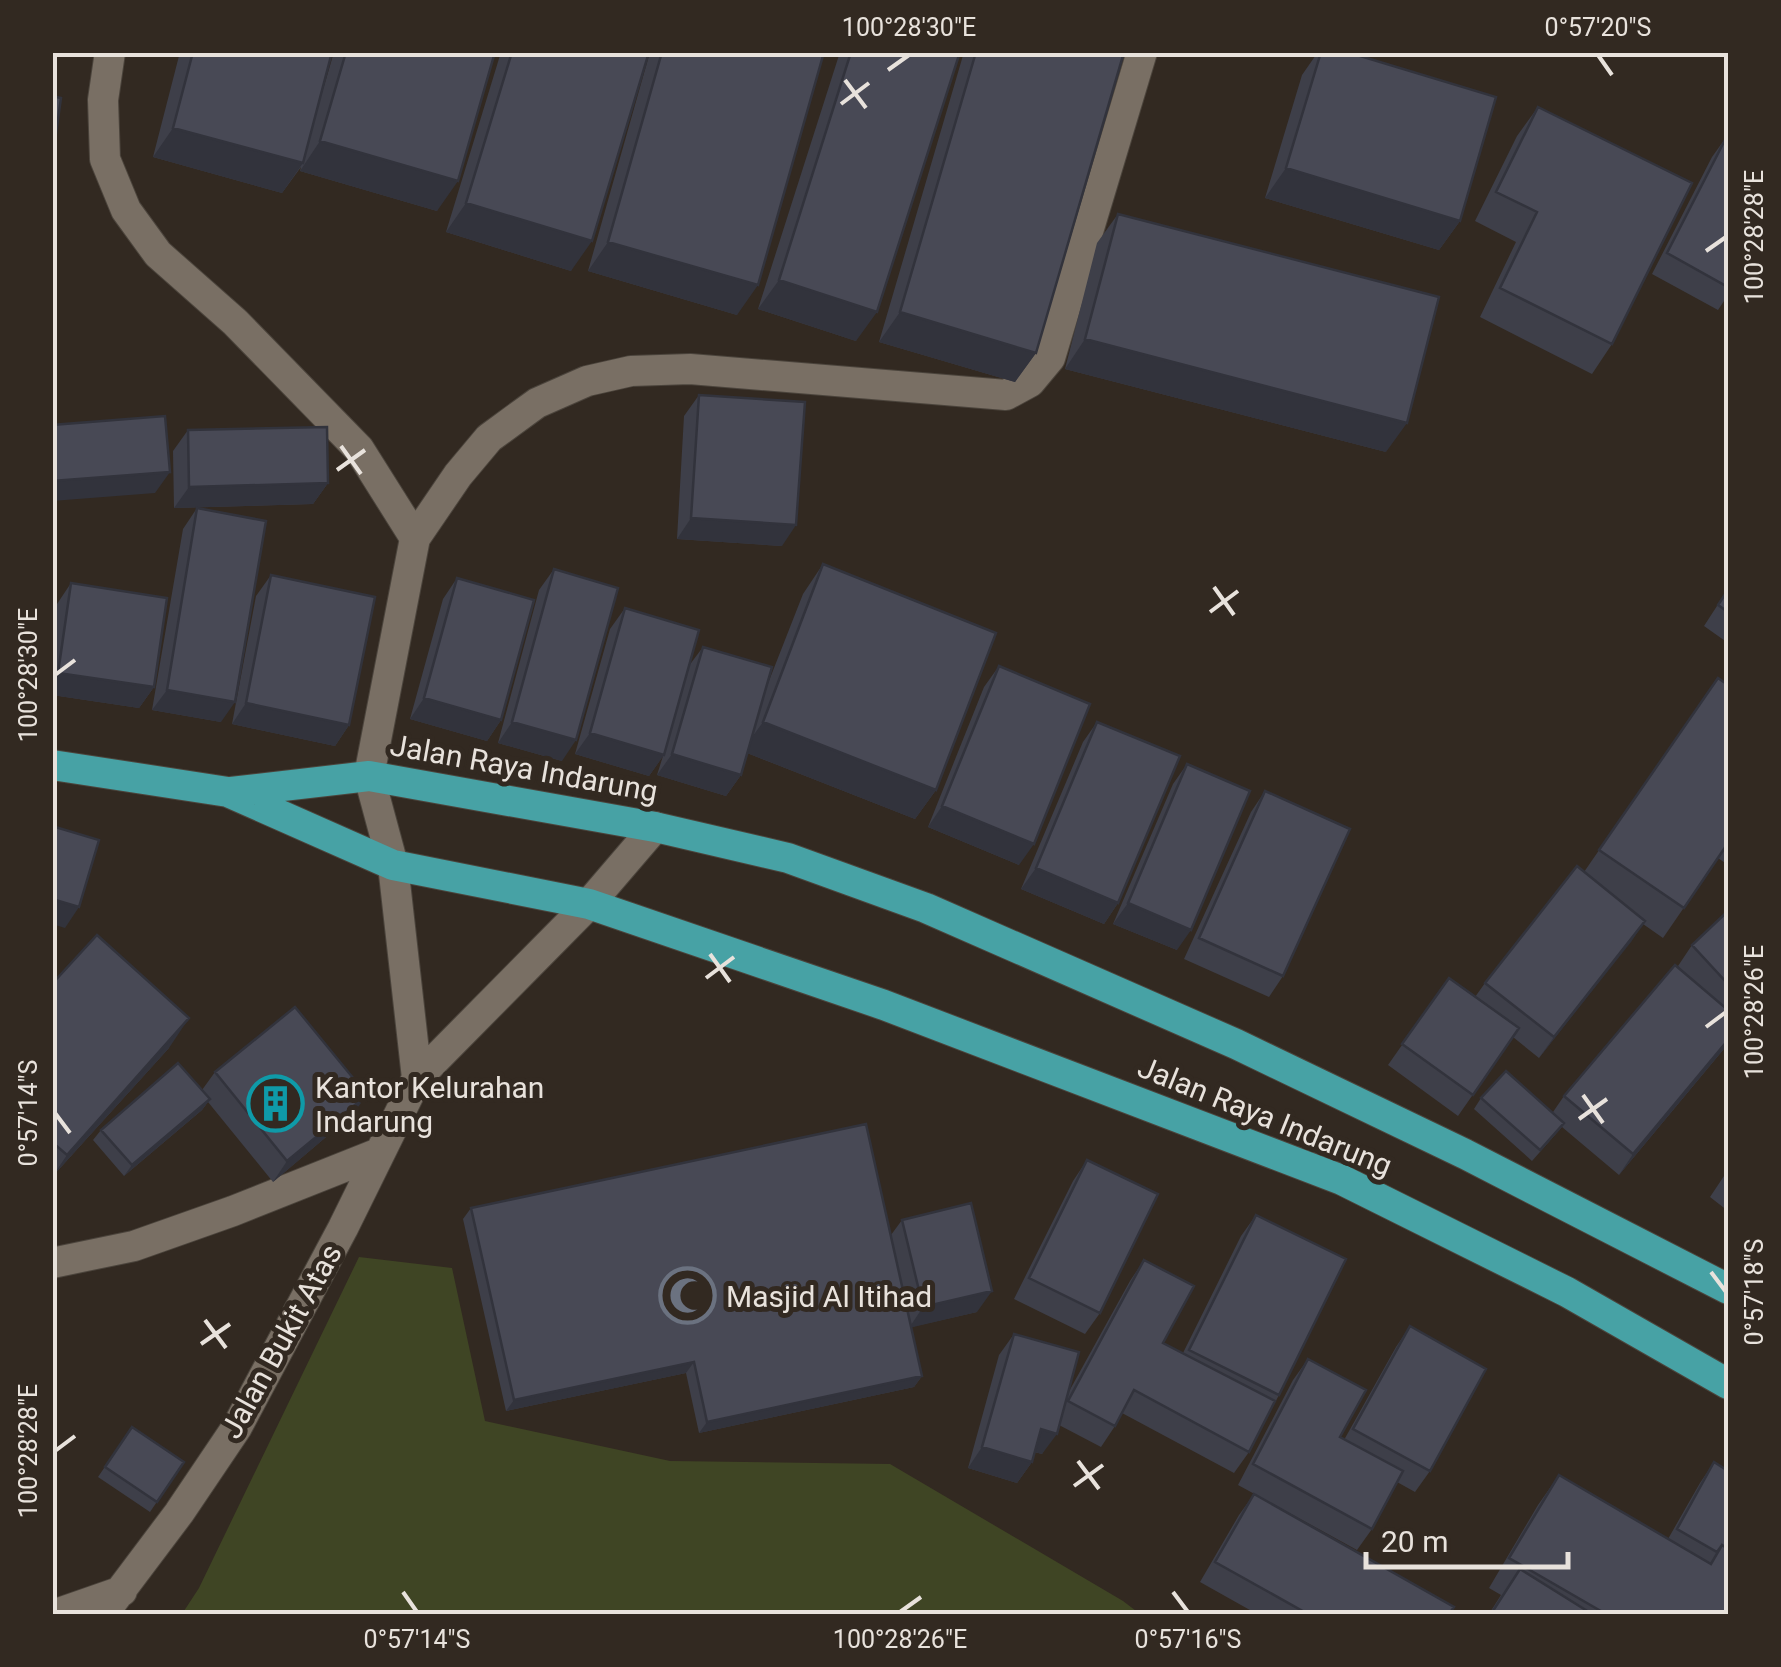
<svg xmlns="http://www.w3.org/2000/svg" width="1781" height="1667" font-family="Roboto,sans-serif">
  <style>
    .green { fill: #3f4524 }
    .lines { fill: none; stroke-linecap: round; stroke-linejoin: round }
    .street-casing { stroke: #4b443c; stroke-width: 32 }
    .highway-casing { stroke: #4b443c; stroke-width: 32 }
    .street { stroke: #796f64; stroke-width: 30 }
    .highway { stroke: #47a2a5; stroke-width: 30 }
    .wall { fill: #3e3f49 }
    .shaded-wall { fill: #32333c }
    .building { fill: #484955; stroke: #32333c; stroke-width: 2.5 }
    .ticks { fill: none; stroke: #e8e2dc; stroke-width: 4 }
    .labels { text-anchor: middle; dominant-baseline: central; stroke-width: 10; stroke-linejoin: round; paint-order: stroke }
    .street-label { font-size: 30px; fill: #e8e2dc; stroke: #322921 }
    .poi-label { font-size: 30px; fill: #e8e2dc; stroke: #322921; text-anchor: start }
    .neatline { fill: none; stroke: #e8e2dc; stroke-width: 4 }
    .ticks-label { font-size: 25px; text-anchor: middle; fill: #e8e2dc }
  </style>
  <rect width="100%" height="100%" fill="#322921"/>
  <path class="green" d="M359,1257L452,1268L485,1421L670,1461L890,1464L1123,1601L1140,1614H182L199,1588Z"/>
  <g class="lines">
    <defs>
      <path id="street" d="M110,52L103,100L105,159L126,210L158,254L235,322L359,449L415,538
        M417,1078L393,865L369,776L415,538L458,475L489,438L537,403L587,381L631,371L690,369L1006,395L1030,382L1050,358L1142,52
        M52,1263L134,1246L233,1211L379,1153
        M56,1614L122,1591
        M103,1614L179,1513L237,1427L343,1228L417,1078L589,904L655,827"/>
      <path id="highway" d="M52,765L228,792L393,865L589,904L884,1005L1342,1180L1567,1292L1728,1384
        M231,792L369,776L655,827L788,858L926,908L1236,1044L1465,1154L1728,1289"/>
    </defs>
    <use href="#street" class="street-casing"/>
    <use href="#highway" class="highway-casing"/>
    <use href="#street" class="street"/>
    <use href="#highway" class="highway"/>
  </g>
  <path class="wall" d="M180,52H332L317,110L334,52H495L437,211L300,171L301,167L282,193L153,157Z
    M501,52H649L571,271L446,232Z
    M650,52H824L737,315L588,271Z
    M840,52H960L856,341L758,309Z
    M964,52H1124L1036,353L1015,382L879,342Z
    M1318,52H1347L1460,221L1439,250L1265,198L1302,75Z
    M1538,107L1612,344L1592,374L1480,317L1516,242L1475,221L1517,136Z
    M1727,136L1728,137V295L1718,310L1652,274L1712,157Z
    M1118,214L1386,452L1065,369L1097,243Z
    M699,395L782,546L677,539L684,416Z
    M188,430L328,483L313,504L174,508L173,451Z
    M197,508L221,722L152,710L183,529Z
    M823,564L936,790L915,819L747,753L741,775L726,796L657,775L663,756L649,776L575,754L610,629L625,608L688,667L703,647L765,691L803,594Z
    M554,569L562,761L498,743L539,590Z
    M271,575L349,725L335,746L232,724L256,596Z
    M457,578L501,720L487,741L410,719L443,599Z
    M71,583L154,687L139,708L52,695V632L57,604Z
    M1728,589V643L1704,626Z
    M999,666L1019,865L928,827L984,687Z
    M1718,678L1728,685V865L1718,858L1663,938L1643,924L1539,1058L1513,1037L1458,1116L1388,1065L1449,978L1475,997L1485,983L1584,872Z
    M1097,722L1118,903L1104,924L1021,889L1083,742Z
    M1187,764L1177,950L1113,924L1173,784Z
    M1265,791L1283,976L1269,997L1184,959L1251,812Z
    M1728,911V1044L1619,1175L1562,1127L1532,1161L1474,1109L1481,1098L1553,1112L1564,1096L1684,973L1678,966L1692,945Z
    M52,984L169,1048L52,1177Z
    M215,1072L352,1115L273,1182L208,1102L202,1110L124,1176L93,1140L101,1130L202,1090Z
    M1087,1160L1100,1313L1085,1334L1014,1299L1073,1181Z
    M1728,1170V1211L1710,1197Z
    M471,1208L891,1235L902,1220L977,1312L911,1327L922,1376L914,1387L699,1433L686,1373L506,1411L463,1219Z
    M1256,1215L1279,1395L1249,1452L1234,1473L1122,1413L1115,1426L1101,1447L1059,1425L1042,1454L1034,1452L1032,1462L1017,1483L968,1468L999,1355L1014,1334L1067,1395L1130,1281L1144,1260L1163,1343L1183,1353L1241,1236Z
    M1410,1326L1430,1471L1415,1492L1397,1482L1372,1529L1357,1550L1238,1485L1293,1380L1308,1359L1340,1437L1344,1440L1396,1347Z
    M132,1427L184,1462L150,1512L98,1477Z
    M1714,1462L1728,1614H1489L1501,1595L1489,1588L1538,1505L1559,1475L1668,1539L1700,1483Z
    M1254,1494L1449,1614H1257L1200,1582L1239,1515Z"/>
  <path class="shaded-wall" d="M173,128L303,163L282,193L153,157Z
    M320,141L458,181L437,211L300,171Z
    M1286,168L1460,221L1439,250L1265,198Z
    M466,203L592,241L571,271L446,232Z
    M608,242L758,285L737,315L588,271Z
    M779,280L877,312L856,341L758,309Z
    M900,312L1036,353L1015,382L879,342Z
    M1085,339L1407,423L1386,452L1065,369Z
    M170,472L155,493L52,501V481Z
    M328,483L313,504L174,508L189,487Z
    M691,518L796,525L782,546L677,539Z
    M58,673L154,687L139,708L52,695V680Z
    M167,690L235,702L221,722L152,710Z
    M424,698L501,720L487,741L410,719Z
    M246,703L349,725L335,746L232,724Z
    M512,722L576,740L562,761L498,743Z
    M763,722L936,790L915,819L742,751Z
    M590,733L664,755L649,776L575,754Z
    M672,754L741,775L726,796L657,775Z
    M942,806L1034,844L1019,865L928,827Z
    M1036,868L1118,903L1104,924L1021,889Z
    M52,899L79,907L65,928L52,924Z
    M1128,903L1191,930L1177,950L1113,924Z
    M1645,921L1631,942L1539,1058L1554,1037Z
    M189,1018L169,1048L52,1177L67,1155Z
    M1728,1040V1044L1619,1175L1633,1154Z
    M367,1095L352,1115L273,1182L287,1161Z
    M210,1099L202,1110L124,1176L132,1165Z
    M992,1291L977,1312L909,1328L923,1307Z
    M694,1362L686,1373L506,1411L514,1400Z
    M922,1376L914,1387L699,1433L707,1422Z
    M1041,1429L1057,1434L1042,1454L1027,1450Z
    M982,1447L1032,1462L1017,1483L968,1468Z"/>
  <path class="building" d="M193,52H332L303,163L173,128Z
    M346,52H495L458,181L320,141Z
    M512,52H649L592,241L466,203Z
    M662,52H824L758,285L608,242Z
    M851,52H960L877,312L779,280Z
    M976,52H1124L1036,353L900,312Z
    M1321,52H1347L1496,97L1460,221L1286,168Z
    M52,96L61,98L52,162Z
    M1538,107L1692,183L1612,344L1500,288L1537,212L1496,192Z
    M1727,136L1728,137V287L1667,253Z
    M1118,214L1439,297L1407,423L1085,339Z
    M699,395L805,402L796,525L691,518Z
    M165,416L170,472L52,481V425Z
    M327,427L328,483L189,487L188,430Z
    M197,508L266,521L235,702L167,690Z
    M823,564L996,633L936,790L763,722Z
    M554,569L618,588L576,740L512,722Z
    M271,575L375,597L349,725L246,703Z
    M457,578L534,600L501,720L424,698Z
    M71,583L167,598L154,687L58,673Z
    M1728,590V612L1718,605Z
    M625,608L699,630L664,755L590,733Z
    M703,647L772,667L741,775L672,754Z
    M999,666L1090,704L1034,844L942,806Z
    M1718,678L1728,685V843L1684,908L1599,850Z
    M1097,722L1180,756L1118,903L1036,868Z
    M1187,764L1250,791L1191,930L1128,903Z
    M1265,791L1350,829L1283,976L1199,938Z
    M52,826L99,840L79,907L52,899Z
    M1577,866L1645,921L1554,1037L1485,983Z
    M1728,911V984L1692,945Z
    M97,935L189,1018L67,1155L52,1142V984Z
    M1675,965L1728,1010V1040L1633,1154L1564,1096Z
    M1449,978L1519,1028L1473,1095L1402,1044Z
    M295,1007L367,1095L287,1161L215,1072Z
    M178,1063L210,1099L132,1165L101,1130Z
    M1506,1071L1564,1123L1540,1150L1481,1098Z
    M866,1124L922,1376L707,1422L694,1362L514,1400L471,1208Z
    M1087,1160L1158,1194L1100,1313L1029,1278Z
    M971,1203L992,1291L923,1307L902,1220Z
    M1256,1215L1346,1259L1279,1395L1189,1350Z
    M1144,1260L1194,1286L1163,1343L1275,1401L1249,1452L1134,1390L1115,1426L1068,1401Z
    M1410,1326L1486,1369L1430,1471L1353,1429Z
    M1014,1334L1079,1352L1057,1434L1041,1429L1032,1462L982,1447Z
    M1308,1359L1366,1390L1340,1437L1403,1471L1372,1529L1253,1464Z
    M132,1427L184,1462L157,1502L105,1467Z
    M1714,1462L1728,1471V1549L1722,1545L1717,1552L1677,1529Z
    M1559,1475L1711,1564L1722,1545L1728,1549V1614H1606L1509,1558Z
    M1254,1494L1454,1607L1449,1614H1308L1215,1562Z
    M1520,1569L1592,1614H1491Z"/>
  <path class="ticks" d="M1598,55L1612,75M888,70L909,55M845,80L866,108M841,104L869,83M1706,251L1726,237M341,446L361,474M337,470L365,450M1214,587L1234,615M1210,612L1238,591M55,675L75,660M710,954L730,982M706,978L734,957M1706,1027L1726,1012M1583,1095L1603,1123M55,1113L70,1133M1579,1119L1607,1099M1711,1272L1726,1292M205,1320L226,1348M201,1344L230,1324M55,1451L75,1436M1078,1461L1099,1489M1074,1486L1103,1465M403,1592L417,1612M1173,1592L1188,1612M900,1612L921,1597"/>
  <defs>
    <symbol id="building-ring" viewBox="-11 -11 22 22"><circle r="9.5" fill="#322921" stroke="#0f9aa8" stroke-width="1.5"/><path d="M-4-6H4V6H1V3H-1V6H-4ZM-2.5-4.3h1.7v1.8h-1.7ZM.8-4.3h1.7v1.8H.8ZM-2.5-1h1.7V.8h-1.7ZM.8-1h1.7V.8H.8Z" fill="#0f9aa8"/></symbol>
    <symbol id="mosque-ring" viewBox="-11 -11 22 22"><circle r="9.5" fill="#322921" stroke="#6b7280" stroke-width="1.5"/><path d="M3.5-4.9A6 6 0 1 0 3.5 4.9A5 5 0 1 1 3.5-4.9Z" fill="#6b7280"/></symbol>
  </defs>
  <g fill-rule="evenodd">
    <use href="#building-ring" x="244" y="1072" width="63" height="63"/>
    <use href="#mosque-ring" x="656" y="1264" width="63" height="63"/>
  </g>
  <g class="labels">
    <g class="street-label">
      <text transform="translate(524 768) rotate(10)">Jalan Raya Indarung</text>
      <text transform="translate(1265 1116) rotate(22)">Jalan Raya Indarung</text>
      <text transform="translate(281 1341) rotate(-61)">Jalan Bukit Atas</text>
    </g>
    <g class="poi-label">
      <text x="315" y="1087">Kantor Kelurahan<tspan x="315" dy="34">Indarung</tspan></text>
      <text x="726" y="1296">Masjid Al Itihad</text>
    </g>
  </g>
  <rect width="1781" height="1667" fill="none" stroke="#322921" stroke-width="110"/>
  <path d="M1366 1552v15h202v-15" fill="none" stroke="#e8e2dc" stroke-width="5"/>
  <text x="1381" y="1552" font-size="30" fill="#e8e2dc" stroke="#322921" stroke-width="8" paint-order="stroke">20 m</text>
  <rect x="55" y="55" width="1671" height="1557" class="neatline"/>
  <g class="ticks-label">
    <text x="909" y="36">100°28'30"E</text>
    <text x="1598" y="36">0°57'20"S</text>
    <text transform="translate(1754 237) rotate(-90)" y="9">100°28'28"E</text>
    <text transform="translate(28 675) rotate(-90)" y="9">100°28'30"E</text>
    <text transform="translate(1754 1012) rotate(-90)" y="9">100°28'26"E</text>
    <text transform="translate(28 1113) rotate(-90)" y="9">0°57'14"S</text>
    <text transform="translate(1754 1292) rotate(-90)" y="9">0°57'18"S</text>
    <text transform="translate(28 1451) rotate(-90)" y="9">100°28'28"E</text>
    <text x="417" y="1648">0°57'14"S</text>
    <text x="900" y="1648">100°28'26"E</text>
    <text x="1188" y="1648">0°57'16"S</text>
  </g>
</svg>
